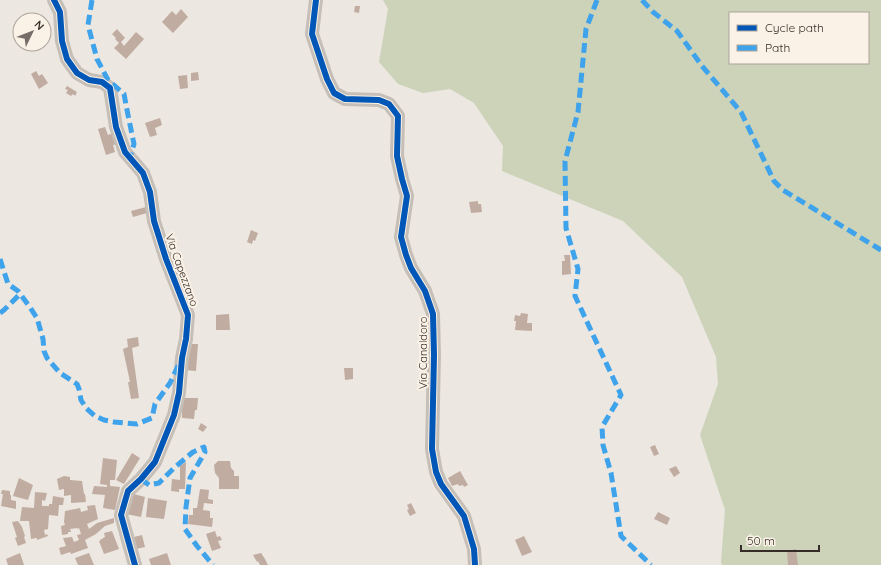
<svg xmlns="http://www.w3.org/2000/svg" width="881" height="565" font-family="Quicksand,sans-serif">
  <style>
    .green { fill: #ccd3b9; fill-rule: evenodd }
    .building { fill: #c1aca1 }
    .lines { fill: none; stroke-linecap: round; stroke-linejoin: round }
    .minor { stroke: #c6bfb8; stroke-width: 14 }
    .quiet { stroke: #3fa3eb; stroke-width: 5; stroke-dasharray: 10 5; stroke-linecap: butt }
    .cycleway-casing { stroke: #faf2e6; stroke-width: 8 }
    .cycleway { stroke: #0057b8; stroke-width: 6 }
    .labels { text-anchor: middle; dominant-baseline: central; stroke-width: 4; stroke-linejoin: round; paint-order: stroke }
    .street-label { font-size: 11px; fill: #362c27; stroke: #faf2e6 }
  </style>
  <rect width="100%" height="100%" fill="#ece7e0"/>
  <path class="green" d="M383,0H881V565H722L721,562L725,510L700,435L718,384L716,357L682,277L623,221L502,171L503,146L474,103L450,89L423,93L398,84L379,62L388,9ZM730,13H868V63H730Z"/>
  <path class="building" d="M355,6H360L359,13L354,12Z
    M181,9L188,17L173,33L162,22L172,11L176,15Z
    M117,29L125,38L121,42L124,46L136,32L144,39L126,59L114,48L119,43L115,39L116,38L112,34Z
    M36,71L39,76L42,74L48,83L39,89L31,74Z
    M198,72L199,80L191,81V73Z
    M187,75L188,88L180,89L178,76Z
    M67,86L77,92L75,96L73,94L71,96L66,93L68,90L65,89Z
    M160,118L162,125L155,128L157,135L150,137L145,123Z
    M105,127L108,135L113,133L117,144L113,145L115,152L106,155L98,129Z
    M478,201V204H481L482,212L471,213L469,202Z
    M146,207L147,213L133,217L131,211Z
    M251,230L258,233L255,241L253,240L252,244L247,242Z
    M564,255H570L571,274L562,275V261H565Z
    M521,313L528,314L527,323H532V331L515,330L516,321H514L515,315L520,316Z
    M229,314L230,330H216V315Z
    M138,337L139,346L132,348L139,398L131,399L128,382H130L123,349L128,347L127,339Z
    M189,344H198L196,371L184,370Z
    M344,368H353V379L345,380Z
    M182,398H198L197,410H195L194,419L182,418Z
    M201,423L207,427L203,432L198,429Z
    M655,445L659,454L654,456L650,447Z
    M132,453L140,458L124,484L116,480Z
    M103,458L117,460L115,480H110V486L120,487L115,510L103,508L105,495L92,494L94,486L107,487V485L100,484Z
    M218,461H230L231,468L234,471V476H239V489H219V478L215,473L214,465Z
    M186,462L185,489H179V492L171,491L172,479L180,480V466Z
    M676,466L680,473L674,477L669,469Z
    M460,471L468,485L464,487L463,485L459,486L458,484L452,486L448,478Z
    M64,476L70,477V480L82,481L84,494H85L86,502L71,503V495L64,496V489L59,490L57,479Z
    M19,478L33,485L28,500L13,496Z
    M200,489L209,490L208,499L213,500V504L204,503L203,510L210,511V518H213L212,527L188,524L189,515H193V508H197Z
    M2,490L10,491V495H11V500L16,501V509L1,506L3,494H1Z
    M35,492L47,493L45,501L42,500V506H49V504H52L53,496L64,498L63,505H59L58,516L49,515L48,529L44,530L45,535L47,534L48,536L37,540V538L31,539L29,521H20L22,507L34,508Z
    M130,493L145,497L141,517L126,514Z
    M148,498L167,501L164,519L146,517Z
    M411,503L416,513L410,516L407,510L409,509L407,505Z
    M95,505L98,519L87,524L89,529L97,523L114,518V523L105,526L96,534L85,540L88,548L71,554L70,552L61,555L59,548L66,546L63,538L72,537L74,542L79,540L77,535L81,534L79,528L77,529V528L70,529L71,532H68V534L62,535L61,526L65,525L64,522L65,511L80,508L81,512L88,510L87,506Z
    M658,512L670,518L667,525L654,519Z
    M18,521L22,527L25,536L24,537L26,543L18,546L15,538L17,537L12,522Z
    M112,531L119,549L104,554L99,541H100V540L105,537L104,533Z
    M215,531L217,537L220,536L222,540L218,541L221,548L212,551L206,534Z
    M142,535L145,547L136,549L134,537Z
    M524,536L532,552L522,556L515,540Z
    M796,549L798,565H788L787,551Z
    M20,553L24,565H8L6,559Z
    M89,553L94,565H78L75,558Z
    M167,553L171,565H151L149,559Z
    M261,553L265,559L268,565H260L258,561L257,562L253,555Z"/>
  <g class="lines">
    <path class="minor" d="M54,0L60,12L62,41L67,59L77,73L89,80L102,82L110,88L116,127L125,152L143,173L150,192L154,221L166,259L188,315L186,339L182,358L179,393L174,415L155,462L141,479L128,491L121,515L135,565
      M316,0L312,34L327,79L334,93L345,99L379,100L389,104L398,116L397,156L402,179L407,196L401,237L406,255L411,268L425,291L433,314L434,355L432,449L436,472L441,484L464,516L474,549L475,565"/>
    <path class="quiet" d="M92,0L88,25L97,59L108,80L124,94L128,115L134,144L130,157
      M597,0L586,29L578,112L565,161L566,228L578,269L575,296L621,395L602,427L603,445L611,473L621,536L651,565
      M642,0L653,12L677,31L702,66L741,112L774,181L783,190L881,250
      M0,259L8,284L18,291L29,306L37,318L43,339L44,351L47,358L60,373L77,384L79,389L81,400L86,408L95,416L104,420L114,422L137,424L152,418L155,404L170,383L179,364
      M0,313L4,310L20,294
      M141,479L149,485L159,483L174,468L193,452L204,447L205,452L190,478L186,507L185,529L197,546L213,565"/>
    <defs>
      <path id="cycleway" d="M54,0L60,12L62,41L67,59L77,73L89,80L102,82L110,88L116,127L125,152L143,173L150,192L154,221L166,259L188,315L186,339L182,358L179,393L174,415L155,462L141,479L128,491L121,515L135,565
        M316,0L312,34L327,79L334,93L345,99L379,100L389,104L398,116L397,156L402,179L407,196L401,237L406,255L411,268L425,291L433,314L434,355L432,449L436,472L441,484L464,516L474,549L475,565"/>
    </defs>
    <use href="#cycleway" class="cycleway-casing"/>
    <use href="#cycleway" class="cycleway"/>
  </g>
  <g class="labels">
    <g class="street-label">
      <text transform="translate(182 270) rotate(70)">Via Capezzano</text>
      <text transform="translate(423 353) rotate(-90)">Via Canaldoro</text>
    </g>
  </g>
  <rect x="729" y="12" width="140" height="52" fill="#faf2e6" stroke="#aca39a"/>
  <rect x="737" y="25" width="20" height="6" fill="#0057b8" stroke="#aca39a"/>
  <text x="765" y="32" font-size="12" fill="#362c27">Cycle path</text>
  <rect x="737" y="45" width="20" height="6" fill="#3fa3eb" stroke="#aca39a"/>
  <text x="765" y="52" font-size="12" fill="#362c27">Path</text>
  <g transform="translate(32 32) rotate(47)"><circle r="19" fill="#faf2e6" stroke="#aca39a"/>
  <path d="M0-3L7 15L0 10L-7 15Z" fill="#766d68"/>
  <text y="-6" font-size="11" font-weight="bold" text-anchor="middle" fill="#362c27">N</text>
  </g>
  <path d="M741 545v6h78v-6" fill="none" stroke="#362c27" stroke-width="2"/>
  <text x="747" y="545" font-size="12" fill="#362c27" stroke="#faf2e6" stroke-width="3" paint-order="stroke">50 m</text>
</svg>
